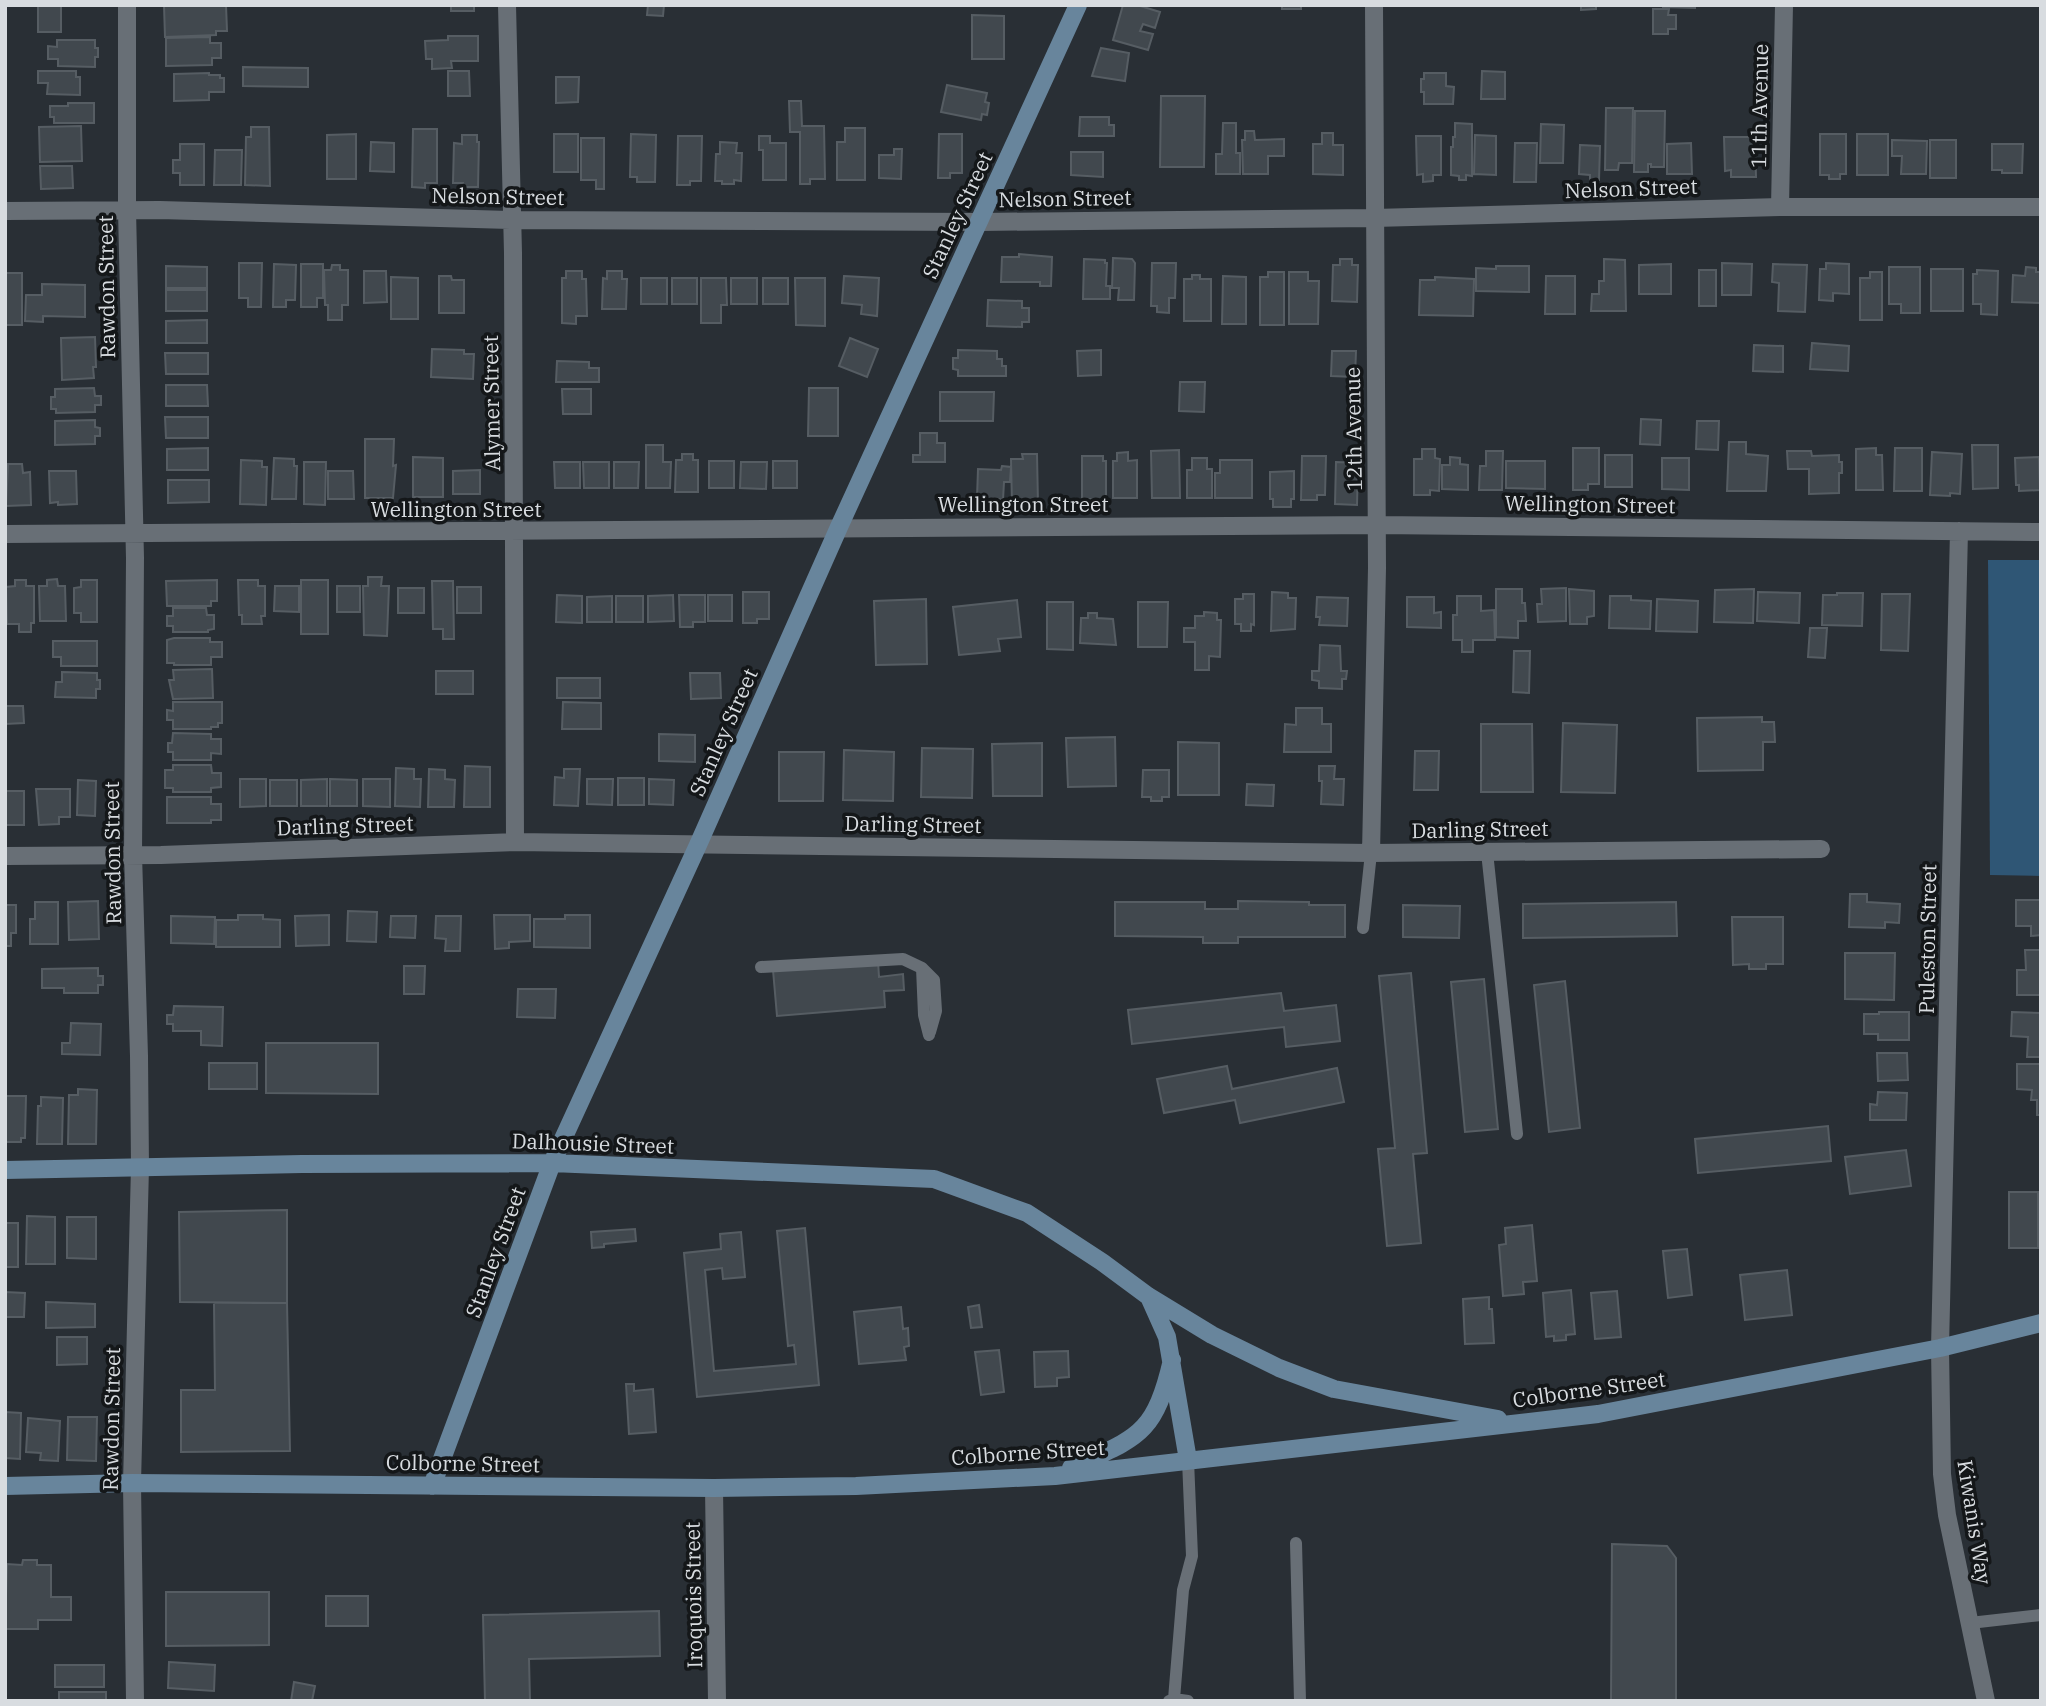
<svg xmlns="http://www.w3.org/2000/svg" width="2046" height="1706" font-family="'IBM Plex Serif',serif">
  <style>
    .green { fill: #2f5675 }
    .building { fill: #41484e; stroke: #565d63; stroke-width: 2 }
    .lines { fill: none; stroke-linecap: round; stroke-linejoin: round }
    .lane { stroke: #686f76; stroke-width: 12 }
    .street { stroke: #686f76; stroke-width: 18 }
    .secondary { stroke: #68859c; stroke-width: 18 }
    .labels { text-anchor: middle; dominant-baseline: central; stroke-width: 7; stroke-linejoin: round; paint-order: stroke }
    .street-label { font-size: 21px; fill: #d8dce0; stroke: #141719 }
  </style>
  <rect width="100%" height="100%" fill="#292f35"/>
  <path class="green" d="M1988,560H2041V876L1990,875Z"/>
  <path class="building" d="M164,5H226L227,31H216V35L165,37Z
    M451,5H474V11H451Z
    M648,5H664L663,16L647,15Z
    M1123,5H1137L1160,12L1155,28L1143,24L1140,31L1153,34L1148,50L1113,40Z
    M1282,5H1301V9H1282Z
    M1581,5H1596V9L1581,10Z
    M1663,5H1695V8L1663,7Z
    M38,6H61V32H38Z
    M1653,9H1669L1668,15H1676V29H1668V34H1653Z
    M972,15L1004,16V59H972Z
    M448,36H478V61H451L452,68L432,69V59H426L425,41L448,40Z
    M210,37V43H221V58H212V65L166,66V38Z
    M57,40H95V48H98V57H95V67L58,66V59H48V46L57,47Z
    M1101,48L1129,53L1125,81L1092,76Z
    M243,67L308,68V87L243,86Z
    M38,71H76V77H80V95L47,94L48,83H38Z
    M448,71H469L470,96H448Z
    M1482,71L1505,72V99H1481Z
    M209,73V75H220V78H224V92H209V100L174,101V74Z
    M1424,73H1446V86L1454,87L1453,104H1424V92H1421V79H1424Z
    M556,77H579L578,102L556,103Z
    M947,85L987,93L985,102L989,103L987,115L982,114L981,120L941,112Z
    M1161,96H1205L1204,167H1160Z
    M789,101H801L802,126H824L825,179H810V184H800V132H790Z
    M68,103H94V123H54V117H50V106H68Z
    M1606,108H1633L1632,163H1619L1618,170H1605Z
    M1635,111H1665L1664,167H1651V164H1648V172H1634Z
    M1080,117H1109V125H1114V136H1079Z
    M1223,123H1236V153H1240V174H1216V154H1222Z
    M1455,123L1472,124V176L1466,175V180H1459V176L1451,175V147H1453V137H1455Z
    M1541,124L1564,125L1563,163H1540Z
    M81,126L82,161L40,162L39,127Z
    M251,127H269L270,186L245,185L246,137H251Z
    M845,128H865V180H837V142H845Z
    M413,129H437V183H425V188L412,187Z
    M1245,131H1254L1255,140L1284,139V156H1268V174H1243L1242,140H1245Z
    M1322,133H1333V145H1343V175L1313,174V144H1322Z
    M356,134V179H327V135Z
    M554,134H578V172H554Z
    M631,134L656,135L655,182H637V177H630Z
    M939,134H962V173H950V178H938Z
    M1820,134H1846V174H1840V179H1829V175H1820Z
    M1857,134H1888V175H1857Z
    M462,135H477V142H479L478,187H463V183H453L454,143L462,144Z
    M1475,135L1496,136V175L1474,174Z
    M678,136H702L701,181H690V185H677Z
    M759,136H770V143H786V180H763V150H759Z
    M1416,136H1441V175H1433V181L1423,182V174L1417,175Z
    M1724,137H1755L1756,177H1731V170L1725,171Z
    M581,138H604V189H596V180H581Z
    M1892,140L1927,141L1926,174H1901L1902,156H1892Z
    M1930,140H1956V178H1930Z
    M371,142L394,143V172L370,171Z
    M720,142L737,143L736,153H742L741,181L734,180V184H722V181H715L716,154H720Z
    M1515,143H1537L1536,182H1514Z
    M1691,143L1692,174H1667V144Z
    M180,144H204V185H180V173H173V160H180Z
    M1992,144H2023L2022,173H2002V170H1992Z
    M1580,145L1600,146L1599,180H1590V175L1579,174Z
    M894,149H902L901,179L879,178V155H894Z
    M215,150H242L241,185H214Z
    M1071,152H1103V177L1071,175Z
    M40,166H72L73,188L41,189Z
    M1019,254L1052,257L1051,286H1040V282H1001L1002,257H1019Z
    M1113,258L1132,259L1135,263L1134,300H1118L1119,288H1112Z
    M1084,259L1105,260V263H1107L1106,286H1110V299H1083Z
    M1340,259H1352V265H1358L1357,302L1332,301L1333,265H1340Z
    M1604,259L1625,260L1626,311H1591L1592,294H1599V281H1604Z
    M239,263H262L261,307H248V298H239Z
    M1152,263H1176L1175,298H1169V313L1157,312V306H1151Z
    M1722,263L1752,264L1751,295H1722Z
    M1826,263L1849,264V294L1833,293V301L1819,300L1820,269H1826Z
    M274,264L296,265L295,300H286V307H273Z
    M301,264H323V298H317V307H301Z
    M1671,264V294H1639V265Z
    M1773,264L1807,265L1805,312L1778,311L1779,283L1772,282Z
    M332,265H340V270H348V305H342V320H328V305H325L324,270H331Z
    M166,266L207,267V288H166Z
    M1496,266H1529V292L1476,291V268L1496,269Z
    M1889,267H1920V313H1901V304H1889Z
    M2026,267L2036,268V272H2041V303L2012,302L2013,275L2025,276Z
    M1931,269H1963V311H1931Z
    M1699,270H1716V306H1699Z
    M1977,270L1998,271L1997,315L1981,314V304H1973V274H1977Z
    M364,271H386L387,302L364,303Z
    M566,271H582V279H586L587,316H576V324L562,323V278H566Z
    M607,271H622V279H627L626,309H602L603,278L607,279Z
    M1268,272H1284V325H1260V277H1268Z
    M1289,272H1308V281H1319L1318,324H1289Z
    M1870,272H1882V320H1860V278H1870Z
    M5,273H22V325H5Z
    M1192,275H1200V279H1211V321H1184V279H1192Z
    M439,276H451L452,280H464V313H439Z
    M844,276L879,278L877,316L861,314L862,305L842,303Z
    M1223,276L1246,277V324H1222Z
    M1546,276H1575V314H1545Z
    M391,277L418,278V319H391Z
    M1435,277L1474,279L1473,316L1419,315L1420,280H1435Z
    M641,278H667V304H641Z
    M672,278H697V304H672Z
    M701,278H726L727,305H721V323H701Z
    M731,278H757V304H731Z
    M763,278H788V304H763Z
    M795,278H825V326L796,325Z
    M42,284L85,285V317L43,316V322L25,321L26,295H42Z
    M166,290H207V311H166Z
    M988,300L1022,301V308H1029V322H1022V327L987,326Z
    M207,320V343H166V321Z
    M95,337L96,367H93L94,378L62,380L61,338Z
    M850,338L878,349L867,377L839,366Z
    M1812,343L1849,346L1848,371L1810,369Z
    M1754,345L1783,346V372L1753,371Z
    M432,349L464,350V354H474L473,379L431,377Z
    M958,350L997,351V359H1002V366H1006V376H958V370L953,369V358H958Z
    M1101,350V375L1078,376L1077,351Z
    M1332,351H1356L1355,377L1331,376Z
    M165,353H208V374H166Z
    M557,361L589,362V368H599V382H556Z
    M1180,382H1205L1204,412L1179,411Z
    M166,385H207L208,406H166Z
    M94,388L95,396H101V405H95V412L56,413V409H51V397H55V389Z
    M809,388H838V436H808Z
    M562,389H591V414H563Z
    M940,392H994L993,421H940Z
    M165,417H208V438H166Z
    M1641,419L1661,420L1660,445L1640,444Z
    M95,420V427L100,428V436H95V444L55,445V421Z
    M1697,421H1719L1718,450L1696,449Z
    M920,433H937V443H945V462H913V455H920Z
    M365,439H394L393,466L396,465L393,498H365Z
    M1729,442H1746V454L1768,456L1766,491H1727Z
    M646,445H663V462H671L670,488H646Z
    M1972,445H1998V488L1973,489Z
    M208,448V470H167V449Z
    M1573,448H1599V484H1588V490H1573Z
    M1876,448V455H1882L1883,490H1856V449Z
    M1895,448H1922V491H1894Z
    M1422,449H1435V458L1440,459L1439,491L1430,490V495H1414V459H1422Z
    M1179,450L1180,498H1152L1151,451Z
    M1486,451H1503L1502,490H1479L1480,466H1486Z
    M1787,451H1811L1812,456L1839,455V462H1842V473H1839V493L1809,494V469H1788Z
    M1128,452V461L1137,460V498H1113V461H1117V453Z
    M1932,452L1962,454L1960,494L1950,493V496L1930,495Z
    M682,454H693V460H698V492H675L676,460H682Z
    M1022,454H1037L1038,504L1012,505L1011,459H1023Z
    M1605,455H1632V487H1605Z
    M1082,456H1103V461H1106V499H1082Z
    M1302,456H1326L1325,495H1317V500H1301Z
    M413,457L443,458V497H413Z
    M1450,457L1460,458V464L1468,465V490L1442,489V465H1450Z
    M2039,457L2040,490L2019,491V485H2016L2015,458Z
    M274,458L294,459V466H297L296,499H272Z
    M1192,458H1207V469H1212V498H1187V470H1192Z
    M1662,458H1689V490L1662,489Z
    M241,460L262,461V467H267L266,505L240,504Z
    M1220,460H1252V498H1215V473H1220Z
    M709,461H734V488H709Z
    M773,461H797V488H773Z
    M1506,461H1545V489L1506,488Z
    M304,462H326L325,505L304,504Z
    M554,462H580V488H555Z
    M583,462H609V488H584Z
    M614,462H639L638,488H614Z
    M741,462H767L766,489L740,488Z
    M1336,462L1358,463L1357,505L1335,504Z
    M8,464H22L23,473L30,472L31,505L6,506Z
    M1002,466L1011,467L1010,482H1004L1003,500L998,499V504H987V498H977L978,469L1001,470Z
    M480,470V494H453V471Z
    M49,471H76L77,504L58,505V502L50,503Z
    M328,471H353L354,499H328Z
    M1294,471V499H1291V507H1273V499H1270V472Z
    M168,480H209V502L168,503Z
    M368,577H382L381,586H389L387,636L364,635L363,586H368Z
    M57,579L58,586H65L66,621H40L39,586H47V580Z
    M15,580H26V586H34V623H31V632H19V624H7L6,587L15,586Z
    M81,580H97V622H81V613H74V588L81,587Z
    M217,580V601H211V606H167L166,581Z
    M238,580H258V586H265V616H261L262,624H242V615H239Z
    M301,580H328V634H301Z
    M432,581H453L454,639H443V629H433Z
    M275,586H299V612L274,611Z
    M337,586H360V612H337Z
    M457,587H481V613H457Z
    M398,588H424V613H398Z
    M1566,588V621L1538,622L1537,604H1542L1541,589Z
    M1496,589H1522V603H1525L1526,621H1518V638L1496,637Z
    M1569,589L1594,591V616L1587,617V624H1570Z
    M1754,589L1753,623L1714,622L1715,590Z
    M743,592H769V619H757V623H743Z
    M1272,592L1288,593V598H1296L1295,629L1271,631Z
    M1758,592L1800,593L1799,623L1757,621Z
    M1837,593H1863L1862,626L1822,625L1823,595H1837Z
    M1243,594H1254V625L1251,624V631H1241V624H1235V599H1243Z
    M1882,594H1910L1908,651L1881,650Z
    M557,595L582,596V623L556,622Z
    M673,595L674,621L648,622V596Z
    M679,595H705V622H693V627H680Z
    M708,595H732V621H708Z
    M612,596V622H587V597Z
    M616,596H643V622H616Z
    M1457,596H1481V611L1494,610L1495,640H1473V652H1462V640H1453V615H1457Z
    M1610,596H1631V600L1651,601L1650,629L1609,628Z
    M1317,597L1348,598L1347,626L1319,625L1320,617H1316Z
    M1407,597H1434V613L1441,612V628L1407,627Z
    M926,599L927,664L876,665L874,601Z
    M1657,599L1698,601L1697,632L1656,631Z
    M1017,600L1021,637L998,639L1000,651L959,655L953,607Z
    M1047,602H1073V650L1047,649Z
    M1138,602H1168L1167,647H1138Z
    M173,608H206L207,615H214V629L208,630V632H173V626H167V616H173Z
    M1204,612L1217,613V620H1221L1220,657L1209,656V670H1195V642H1184V628H1195V616H1204Z
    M1088,613H1097V618L1113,619L1116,645L1080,643L1081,618H1088Z
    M1810,628H1827L1825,658L1808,657Z
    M174,638H210V642H222V657H211V665H174V663H167V640Z
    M53,641H97V666H61V657H53Z
    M1320,645L1340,646L1341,671H1347L1346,679H1342V689L1319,688V681L1312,680V671H1319Z
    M1514,651H1530L1529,693L1513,692Z
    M212,669L213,698L173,699L169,680H174L173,670Z
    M436,671H473V694H436Z
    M62,672L97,673V680H100V689H96V698L55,697L56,682H62Z
    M690,673H720L721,698L691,699Z
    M557,678H600V698H557Z
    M173,702H222V723H218V727H211V729H173V720H167V710L173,711Z
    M563,702L601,703V729H562Z
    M5,706H23L24,723L5,724Z
    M1296,708H1322V724H1331V752H1284L1285,724L1296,725Z
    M1762,717V722H1774L1775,742H1763V770L1698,771L1697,718Z
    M1563,723L1617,725L1615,793L1561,792Z
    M1481,724H1532L1533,792H1481Z
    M173,733L211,734V739H221V754L211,753V760H173V752H168V743H172Z
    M659,734L695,735V762L659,761Z
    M1115,737L1116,786L1068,787L1066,738Z
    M1178,742L1219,743V795H1178Z
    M1042,743V796H993L992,744Z
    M922,748L973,749L972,798L921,797Z
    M844,750L894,752L893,801L843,800Z
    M1415,751H1439L1438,790H1414Z
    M779,752H824L823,801H779Z
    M173,765H211L212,773H221V787L211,788V792H173V788H165V770H173Z
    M465,766L490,767V807H464Z
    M1319,766H1335L1334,779H1344L1343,805L1321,804L1322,781H1319Z
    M396,768L414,769V779H421L420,807L395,806Z
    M429,769L445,770V779L455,780L454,807H428Z
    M564,769H580L578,806L554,805L555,777L564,778Z
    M1143,770H1169V797H1162V801H1151V797H1142Z
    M618,778H644V805H618Z
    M240,779H266V806L240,807Z
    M327,779V806H301V780Z
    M330,779L357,780V806H330Z
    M363,779H390V807L363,806Z
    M587,779H613L612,805L587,804Z
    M649,779L674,780L673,805L649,804Z
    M78,780L96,781L95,816L77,815Z
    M270,780H297V806H270Z
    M1247,784L1274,785L1273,806L1246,805Z
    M36,789H70V817H59V824L39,825Z
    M5,791H24V825H5Z
    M167,797H211V804H221V820H211V823H167Z
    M1850,894H1867V902L1900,904L1899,923L1885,922V928L1849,927Z
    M2016,900H2041V935L2031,936V926H2016Z
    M98,901L99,939L69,940L68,902Z
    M1238,901L1309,902V905H1345V937H1238V943H1203V937L1115,936V902H1205V909H1238Z
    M35,902H58V944H30V919H35Z
    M1676,902L1677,936L1523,938V904Z
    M5,905H16V933H11V946H5Z
    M1403,905L1460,906L1459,938L1403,937Z
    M348,911L377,912L376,942L347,941Z
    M238,915H263V919L280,920V947H216V920H238Z
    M329,915V945L296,946L295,916Z
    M494,915H530V941L509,942V948L495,949Z
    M565,915H590V948L534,947V919H565Z
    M171,916L215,917L214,944L171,943Z
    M391,916H416L415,938L390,937Z
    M436,916H461L460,951H445L446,939L435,938Z
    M1732,917H1783V964H1766V969H1749V964L1733,965Z
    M2025,950H2041V995H2017V970H2026Z
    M1845,953H1895L1894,1000L1845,999Z
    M878,961L879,977L903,974L904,990L884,991L885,1007L777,1016L773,970Z
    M404,966H425L424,994H404Z
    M98,968V976H103V985H98V993H64V988H42V969Z
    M1411,973L1427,1153L1413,1154L1421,1243L1387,1246L1378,1149L1395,1148L1379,976Z
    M1484,979L1498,1129L1465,1132L1451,982Z
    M1565,981L1580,1128L1549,1132L1534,985Z
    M518,989H556L555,1018L517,1017Z
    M1281,993L1284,1011L1336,1005L1340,1041L1286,1047L1284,1027L1132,1044L1128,1010Z
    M174,1006L223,1007L222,1046L201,1045V1031H173V1024H167V1015H173Z
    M1879,1012H1909V1040H1878V1034H1864V1014H1879Z
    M2012,1012L2041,1013V1057H2027L2028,1037L2011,1036Z
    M71,1023L101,1024L100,1055L62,1054V1043H70Z
    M266,1043H378V1094L266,1093Z
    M1877,1053H1907L1908,1080L1878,1081Z
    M209,1063H257V1089H209Z
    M2017,1064H2041V1115H2037V1100H2031L2032,1090L2017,1089Z
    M1227,1066L1232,1089L1337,1068L1344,1102L1240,1123L1235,1100L1164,1113L1157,1079Z
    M78,1089L97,1090L96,1144H68L69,1095H78Z
    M1878,1092L1907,1093L1906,1120H1870V1104L1877,1105Z
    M5,1096H26L25,1138H21V1142H5Z
    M41,1097L63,1098L62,1144H37L38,1106H41Z
    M1828,1126L1831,1161L1698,1173L1695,1139Z
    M1906,1150L1911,1186L1850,1194L1845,1157Z
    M2009,1192H2038V1248H2009Z
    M287,1210V1303L180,1302L179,1212Z
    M27,1216L55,1217V1264H26Z
    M67,1217H96V1259L67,1258Z
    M5,1223H18V1267H5Z
    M1532,1225L1537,1281L1523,1282L1524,1294L1503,1296L1499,1245L1506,1244L1505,1228Z
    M805,1228L819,1385L697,1397L684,1253L721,1249L720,1234L741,1232L745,1277L723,1279L722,1268L705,1270L714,1371L796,1364L794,1345L788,1346L777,1231Z
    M635,1229L636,1241L604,1244V1247L592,1248L591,1232Z
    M1687,1249L1692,1295L1668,1298L1663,1251Z
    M1787,1270L1792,1315L1745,1320L1740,1275Z
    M1571,1290L1575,1334L1566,1335V1340L1554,1341V1336L1546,1337L1543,1293Z
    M1617,1291L1621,1337L1595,1339L1591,1293Z
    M5,1292L25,1293L24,1317H5Z
    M1489,1297V1309H1492L1494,1343L1465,1344L1463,1299Z
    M46,1302L95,1304V1327L46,1328Z
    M214,1303H287L290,1451L181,1452V1390H215Z
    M979,1305L982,1327L971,1328L968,1307Z
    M901,1307L903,1329L908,1328L909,1346L904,1347L906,1360L859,1364L854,1312Z
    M57,1337H87V1364L57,1365Z
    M999,1350L1004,1392L981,1395L975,1352Z
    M1068,1351L1069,1377L1057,1378V1386L1035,1387L1034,1352Z
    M626,1384H634V1391L653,1389L656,1432L629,1434Z
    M5,1412L21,1413L20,1459L5,1458Z
    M68,1417H97L96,1461L67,1460Z
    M28,1418L60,1421L58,1461L40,1460L41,1453L26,1452Z
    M1612,1544L1667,1546L1676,1558V1701H1611Z
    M23,1560H37V1565H51V1597H71V1620H38V1629H5L7,1564L22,1565Z
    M166,1592H269V1645L166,1646Z
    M326,1596H368V1626H326Z
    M659,1611L660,1656L529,1659L530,1701H485L483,1615Z
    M169,1662L215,1665L214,1691L168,1688Z
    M55,1665H104V1687H55Z
    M294,1682L315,1686L312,1701H291Z
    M59,1692H106V1701H59Z"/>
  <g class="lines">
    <path class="lane" d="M1487,852L1517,1134
      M1363,928L1371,853
      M761,967L903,959L922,968L924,1015L929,1035
      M922,968L934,980L936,1011L930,1032
      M1296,1543L1300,1701
      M1970,1623L2041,1615
      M1174,1699L1183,1590L1192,1556L1188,1460
      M1169,1701L1174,1699L1188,1701"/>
    <path class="street" d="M127,5V210L135,558L133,854L139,1056L140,1167L132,1483L135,1701
      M507,5L513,253L515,842
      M1780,207L1784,5
      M5,211L160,210L511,220L980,222L1374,218L1780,207H2041
      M1959,531L1940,1348L1942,1474L1947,1515L1986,1701
      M5,534L1377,525L2041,532
      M1371,853L1377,568L1374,5
      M5,856L161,855L515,842L1371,853L1821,849
      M714,1488L717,1701"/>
    <path class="secondary" d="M5,1170L302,1164L552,1163L934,1179L1027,1213L1102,1262L1148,1296L1212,1335L1279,1368L1334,1389L1498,1419
      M1150,1299L1167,1337L1188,1460
      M1071,1468C1137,1437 1154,1437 1172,1360
      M5,1486L132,1483L714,1488L856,1486L1055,1476L1598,1414L1940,1348L2041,1323
      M432,1486L552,1163L698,845L839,527L1078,5"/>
  </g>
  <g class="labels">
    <g class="street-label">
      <text transform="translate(1759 106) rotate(-89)">11th Avenue</text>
      <text transform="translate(1631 188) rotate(-2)">Nelson Street</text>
      <text transform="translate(498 196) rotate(1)">Nelson Street</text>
      <text transform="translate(1065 198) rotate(-1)">Nelson Street</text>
      <text transform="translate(957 215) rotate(-65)">Stanley Street</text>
      <text transform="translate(106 287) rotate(-91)">Rawdon Street</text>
      <text transform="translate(491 403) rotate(-91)">Alymer Street</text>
      <text transform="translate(1353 429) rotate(-91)">12th Avenue</text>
      <text x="1023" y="504">Wellington Street</text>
      <text transform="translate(1590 504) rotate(1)">Wellington Street</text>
      <text x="456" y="509">Wellington Street</text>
      <text transform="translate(723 732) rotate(-66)">Stanley Street</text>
      <text transform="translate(913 824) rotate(1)">Darling Street</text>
      <text transform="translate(345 825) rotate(-2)">Darling Street</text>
      <text transform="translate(1480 829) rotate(-1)">Darling Street</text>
      <text transform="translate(112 853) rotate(-91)">Rawdon Street</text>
      <text transform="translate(1927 939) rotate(-89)">Puleston Street</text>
      <text transform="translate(593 1143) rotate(2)">Dalhousie Street</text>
      <text transform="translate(495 1252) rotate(-70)">Stanley Street</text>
      <text transform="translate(1589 1389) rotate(-8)">Colborne Street</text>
      <text transform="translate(111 1419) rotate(-89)">Rawdon Street</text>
      <text transform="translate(1028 1452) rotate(-4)">Colborne Street</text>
      <text transform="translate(463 1463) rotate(1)">Colborne Street</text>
      <text transform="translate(1975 1522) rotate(81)">Kiwanis Way</text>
      <text transform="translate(693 1595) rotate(-91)">Iroquois Street</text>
    </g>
  </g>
  <rect width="2046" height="1706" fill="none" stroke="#d8dce0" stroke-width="14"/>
</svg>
